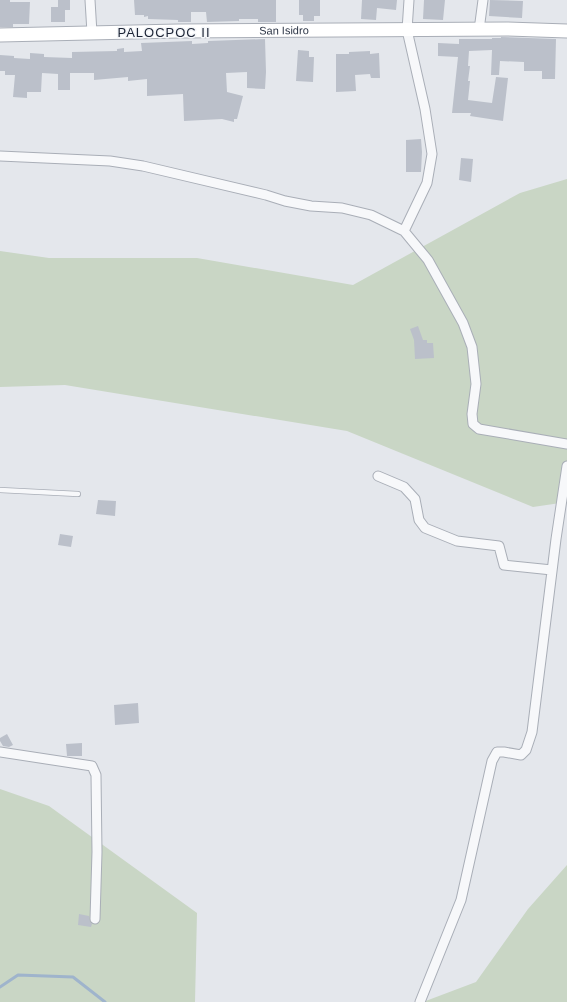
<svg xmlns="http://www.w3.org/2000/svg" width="567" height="1002" font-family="Helvetica,sans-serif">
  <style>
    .green { fill: #c9d6c5 }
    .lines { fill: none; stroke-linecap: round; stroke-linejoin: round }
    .stream { stroke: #9fb4cc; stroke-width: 3 }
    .building { fill: #bbc0ca }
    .lane-casing { stroke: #a9aeb7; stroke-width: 6 }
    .street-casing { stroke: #a9aeb7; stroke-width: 11 }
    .secondary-casing { stroke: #a9aeb7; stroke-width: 15 }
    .lane { stroke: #f7f8fa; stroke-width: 4.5 }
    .street { stroke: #f7f8fa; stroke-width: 9 }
    .secondary { stroke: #fff; stroke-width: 13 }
    .labels { text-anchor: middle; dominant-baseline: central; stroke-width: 3; stroke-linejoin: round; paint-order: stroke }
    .street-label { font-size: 11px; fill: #2b3445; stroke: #f4f6f9 }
    .quarter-label { font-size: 13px; letter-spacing: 1px; fill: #1d2536; stroke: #f4f6f9 }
  </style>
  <rect width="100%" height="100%" fill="#e4e7ec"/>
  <path class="green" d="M567,179V502L533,507L347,431L65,385L0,387V251L49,258H197L353,285L520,193Z
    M0,789L49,806L197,913L195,1002H0Z
    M567,865V1002H423L476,982L528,909Z"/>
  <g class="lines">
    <path class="stream" d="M0,987L18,975L73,977L105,1002"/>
  </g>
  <path class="building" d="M0,0H10V2H30L29,24H13V27H0Z
    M58,0H70V10H65V22H51V7H58Z
    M134,0H276V22H258V19H239V21L207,22L206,12H191V22H178V20L148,19V16L144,17V15H135Z
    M299,0H320V16H314V21H303V15H299Z
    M362,0H397L396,10L377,8L376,20L361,19Z
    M424,0H445L443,20L423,19Z
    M490,0L523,1L522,18L489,16Z
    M501,37L556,39L555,79H542V71H524V62L500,61L499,75H491L492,50L469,51L468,66H470L468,81H470L468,100L492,103L496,77L508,78L503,121L470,116L471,113H452L458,57L438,56V43L459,44V39H492V38H501Z
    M265,39L266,72L265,89L247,88V72L226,73L227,92L243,96L237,119H234V122L222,119L184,121L183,94L147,96V79L128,81V77L94,80V73H70V90H58V74L42,73L41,92H27V98L13,97L15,75H5V71H0V55L14,56V58L30,59V53L44,54V57L72,58V52L117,51V49L124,48V52L142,51L141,43L192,41V44L208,43V41Z
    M298,50L309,51V57H314L313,82L296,81Z
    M370,51V54L379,53L380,78H371L370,74L355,75L356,91L336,92V54H349V52Z
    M421,139L422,152L421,172H406V140Z
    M461,158L473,159L471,182L459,180Z
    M418,326L423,340H427V343H433L434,358L415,359L414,340L410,329Z
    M98,500L116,501L115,516L96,514Z
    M60,534L73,536L71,547L58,545Z
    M138,703L139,723L115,725L114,705Z
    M7,734L13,745L9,747L3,746L0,741V738Z
    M82,743V756H67L66,744Z
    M79,914L89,916L90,921L92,924L91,927L78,925Z"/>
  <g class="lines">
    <defs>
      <path id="lane" d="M0,490L78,494"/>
      <path id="street" d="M90,0L92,33
        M479,30L483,0
        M0,156L110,161L143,166L266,195L285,201L311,206L342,208L371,215L404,231L428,260L463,323L472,347L476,384L472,414L473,424L479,429L567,444
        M404,231L427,183L432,154L425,109L407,30L409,0
        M378,476L404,487L415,499L419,520L425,528L457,541L499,546L504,565L552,570
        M0,752L92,766L96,775L97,852L95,919
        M420,1002L461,900L492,761L497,752H504L521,755L526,750L532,732L556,539L567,466"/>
      <g id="secondary">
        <path id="s1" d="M0,35L178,31L507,29L567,31"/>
      </g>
    </defs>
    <use href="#lane" class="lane-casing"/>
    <use href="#street" class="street-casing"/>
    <use href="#secondary" class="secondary-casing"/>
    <use href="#lane" class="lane"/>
    <use href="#street" class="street"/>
    <use href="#secondary" class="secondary"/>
  </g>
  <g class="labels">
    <g class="street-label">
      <text stroke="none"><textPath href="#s1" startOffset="284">San Isidro</textPath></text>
    </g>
    <g class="quarter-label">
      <text x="164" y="32">PALOCPOC II</text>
    </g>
  </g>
</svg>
